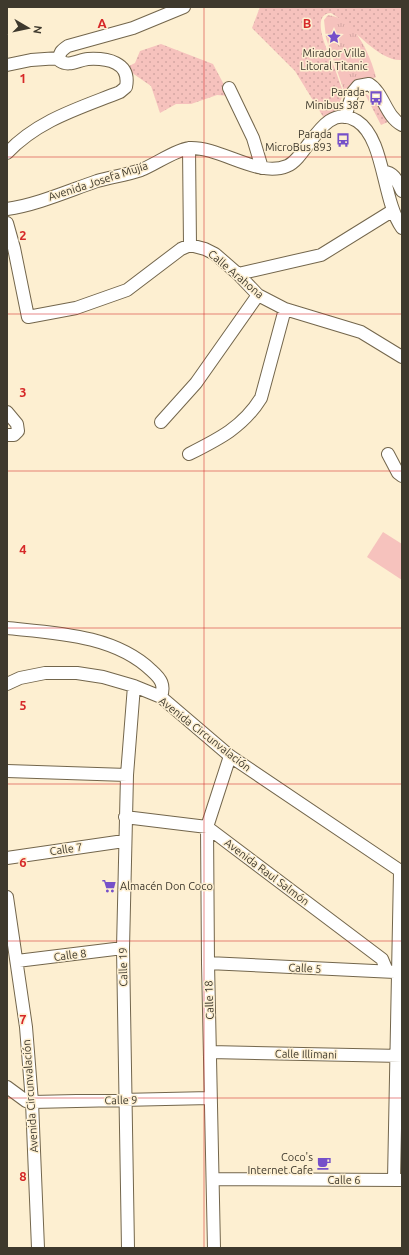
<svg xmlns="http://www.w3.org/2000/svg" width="409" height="1255" font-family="Ubuntu,sans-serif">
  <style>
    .grass { fill: url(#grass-dots) }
    .park { fill: url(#park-tufts) }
    .garden { fill: #f6c2bd }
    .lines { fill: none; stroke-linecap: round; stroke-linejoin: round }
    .street-casing { stroke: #73664c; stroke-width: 14 }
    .street { stroke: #fff; stroke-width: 12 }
    .grid { fill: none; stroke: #d62828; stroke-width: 1; stroke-opacity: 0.55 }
    .labels { text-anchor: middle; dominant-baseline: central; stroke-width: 3; stroke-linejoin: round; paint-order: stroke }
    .poi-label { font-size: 11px; fill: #3e392d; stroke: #fdefd1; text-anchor: end }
    .street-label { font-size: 11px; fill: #3e392d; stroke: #fdefd1 }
    .grid-label { font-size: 13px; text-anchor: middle; font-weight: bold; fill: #d62828; stroke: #fdefd1; stroke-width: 3; stroke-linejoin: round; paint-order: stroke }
  </style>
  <defs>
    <pattern id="grass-dots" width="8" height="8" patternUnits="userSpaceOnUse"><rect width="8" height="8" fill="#f6c2bd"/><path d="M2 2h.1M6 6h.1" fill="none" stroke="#d4a7a3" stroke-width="1.8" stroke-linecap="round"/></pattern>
    <pattern id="park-tufts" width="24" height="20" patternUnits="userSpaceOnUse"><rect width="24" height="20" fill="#f6c2bd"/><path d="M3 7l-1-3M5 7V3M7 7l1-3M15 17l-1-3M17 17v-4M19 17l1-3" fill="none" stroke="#d4a7a3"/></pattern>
  </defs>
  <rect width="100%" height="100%" fill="#fdefd1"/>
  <path class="grass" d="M260,7H402V60C380,62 354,29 337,17L331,13C307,14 332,60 335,69C338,77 340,85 344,93L337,108L341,115L330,128L295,71L252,28Z
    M161,44L213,64L230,96L217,95L191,104H176L160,113L151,86L125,68L135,63L140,51Z
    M365,94L368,95L390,121L381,125Z"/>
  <path class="park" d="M328,15C355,18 370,55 376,77L345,94L326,38L324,20Z"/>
  <path class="garden" d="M383,532L402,544V580L367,557Z"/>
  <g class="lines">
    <defs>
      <path id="street" d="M7,65L31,60L59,58
        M229,88L253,138L262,168
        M345,117L353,92L358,86L369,84C384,93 385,116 402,125
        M189,148L190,245
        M7,153C38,120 80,108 120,92L126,87C131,62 107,58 88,59C78,60 69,67 60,61C58,53 62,50 68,46L133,28L184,7
        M383,172C394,171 398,183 402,191
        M7,209C36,205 68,191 97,181C111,177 126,175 141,170C154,165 177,149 190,148C221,147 258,178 287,166C308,158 323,100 357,121C385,139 382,200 402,228
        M7,223L14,248L28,317L76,308L127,290L181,249L190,245L205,249L215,254L238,274L258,295L285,309L361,332L402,357
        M238,274L321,255L392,211
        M7,412L17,424L18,431L14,435H7
        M161,422L196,383L258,295
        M189,454C219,439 243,427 261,398L285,309
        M388,454L398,473L402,476
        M7,628C56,633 115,635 152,671C161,679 165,685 161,697
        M7,684L20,678L45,673H77L103,677L134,686L161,697L230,756L402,872
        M7,771L127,775
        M125,817L207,827L382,959L387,971
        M7,858L124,841
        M7,897L26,1027L32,1102L38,1248
        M17,961L123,948
        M208,963L395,972
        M210,1052L402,1056
        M7,1087L26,1101L32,1102L210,1098
        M213,1179L401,1180
        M394,1180L400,872
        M128,1248L123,948L127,775L134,686
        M214,1248L208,963L207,827L230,756"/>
    </defs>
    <use href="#street" class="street-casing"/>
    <use href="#street" class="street"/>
  </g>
  <path class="grid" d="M204,7V1248M7,157H402M7,314H402M7,471H402M7,628H402M7,784H402M7,941H402M7,1098H402"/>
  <defs>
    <symbol id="sight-bare" viewBox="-9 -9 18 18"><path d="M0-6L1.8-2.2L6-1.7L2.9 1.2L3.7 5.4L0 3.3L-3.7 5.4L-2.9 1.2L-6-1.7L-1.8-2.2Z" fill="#7550c9" stroke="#fdefd1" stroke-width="2.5" paint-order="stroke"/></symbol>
    <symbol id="bus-bare" viewBox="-9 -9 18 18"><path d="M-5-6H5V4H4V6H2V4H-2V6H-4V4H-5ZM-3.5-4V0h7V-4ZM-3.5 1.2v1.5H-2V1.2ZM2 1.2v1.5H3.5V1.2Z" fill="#7550c9" stroke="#fdefd1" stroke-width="2.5" paint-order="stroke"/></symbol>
    <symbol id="supermarket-bare" viewBox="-9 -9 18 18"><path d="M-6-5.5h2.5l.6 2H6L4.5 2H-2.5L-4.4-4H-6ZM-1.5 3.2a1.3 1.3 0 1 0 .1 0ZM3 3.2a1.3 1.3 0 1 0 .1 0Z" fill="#7550c9" stroke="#fdefd1" stroke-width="2.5" paint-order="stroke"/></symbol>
    <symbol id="cafe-bare" viewBox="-9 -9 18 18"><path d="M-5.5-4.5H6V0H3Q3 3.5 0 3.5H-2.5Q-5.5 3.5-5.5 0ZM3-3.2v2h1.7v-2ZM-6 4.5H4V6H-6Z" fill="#7550c9" stroke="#fdefd1" stroke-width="2.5" paint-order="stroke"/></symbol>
  </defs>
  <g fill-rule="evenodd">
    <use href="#sight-bare" x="324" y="27" width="20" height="20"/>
    <use href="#bus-bare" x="366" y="88" width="20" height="20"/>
    <use href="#bus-bare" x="333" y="130" width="20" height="20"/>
    <use href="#supermarket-bare" x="99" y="876" width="20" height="20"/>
    <use href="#cafe-bare" x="314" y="1153" width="20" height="20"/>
  </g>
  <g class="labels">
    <g class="poi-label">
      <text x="334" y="53" text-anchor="middle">Mirador Villa<tspan x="334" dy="13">Litoral Titanic</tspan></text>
      <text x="365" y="92">Parada<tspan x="365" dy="13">Minibus 387</tspan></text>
      <text x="332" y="134">Parada<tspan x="332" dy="13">MicroBus 893</tspan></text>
      <text x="120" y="886" text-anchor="start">Almacén Don Coco</text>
      <text x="313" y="1157">Coco's<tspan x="313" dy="13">Internet Cafe</tspan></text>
    </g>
    <g class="street-label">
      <text transform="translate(98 181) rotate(-18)">Avenida Josefa Mujía</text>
      <text transform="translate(236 274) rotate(40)">Calle Arahona</text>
      <text transform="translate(205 734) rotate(38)">Avenida Circunvalación</text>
      <text transform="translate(66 849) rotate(-8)">Calle 7</text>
      <text transform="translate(267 872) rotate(37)">Avenida Raul Salmón</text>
      <text transform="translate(70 955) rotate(-7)">Calle 8</text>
      <text transform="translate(123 967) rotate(-91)">Calle 19</text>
      <text transform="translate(305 968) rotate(3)">Calle 5</text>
      <text transform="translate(209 1000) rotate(-92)">Calle 18</text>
      <text transform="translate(306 1054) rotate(1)">Calle Illimani</text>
      <text transform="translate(30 1096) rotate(-94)">Avenida Circunvalación</text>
      <text transform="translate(121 1100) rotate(-1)">Calle 9</text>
      <text x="344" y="1180">Calle 6</text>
    </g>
  </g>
  <g class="grid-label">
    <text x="102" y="28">A</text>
    <text x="307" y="28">B</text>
    <text x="23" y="83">1</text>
    <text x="23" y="240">2</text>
    <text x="23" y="397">3</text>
    <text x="23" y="554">4</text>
    <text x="23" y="710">5</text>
    <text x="23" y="867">6</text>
    <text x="23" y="1024">7</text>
    <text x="23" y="1181">8</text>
  </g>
  <rect width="409" height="1255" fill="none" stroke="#3e392d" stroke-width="16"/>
  <g transform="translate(28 28) rotate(99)" stroke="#fdefd1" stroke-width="3" paint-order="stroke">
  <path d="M0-3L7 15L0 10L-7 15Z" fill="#3e392d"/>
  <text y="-6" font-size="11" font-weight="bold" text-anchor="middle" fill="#3e392d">N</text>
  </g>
</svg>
